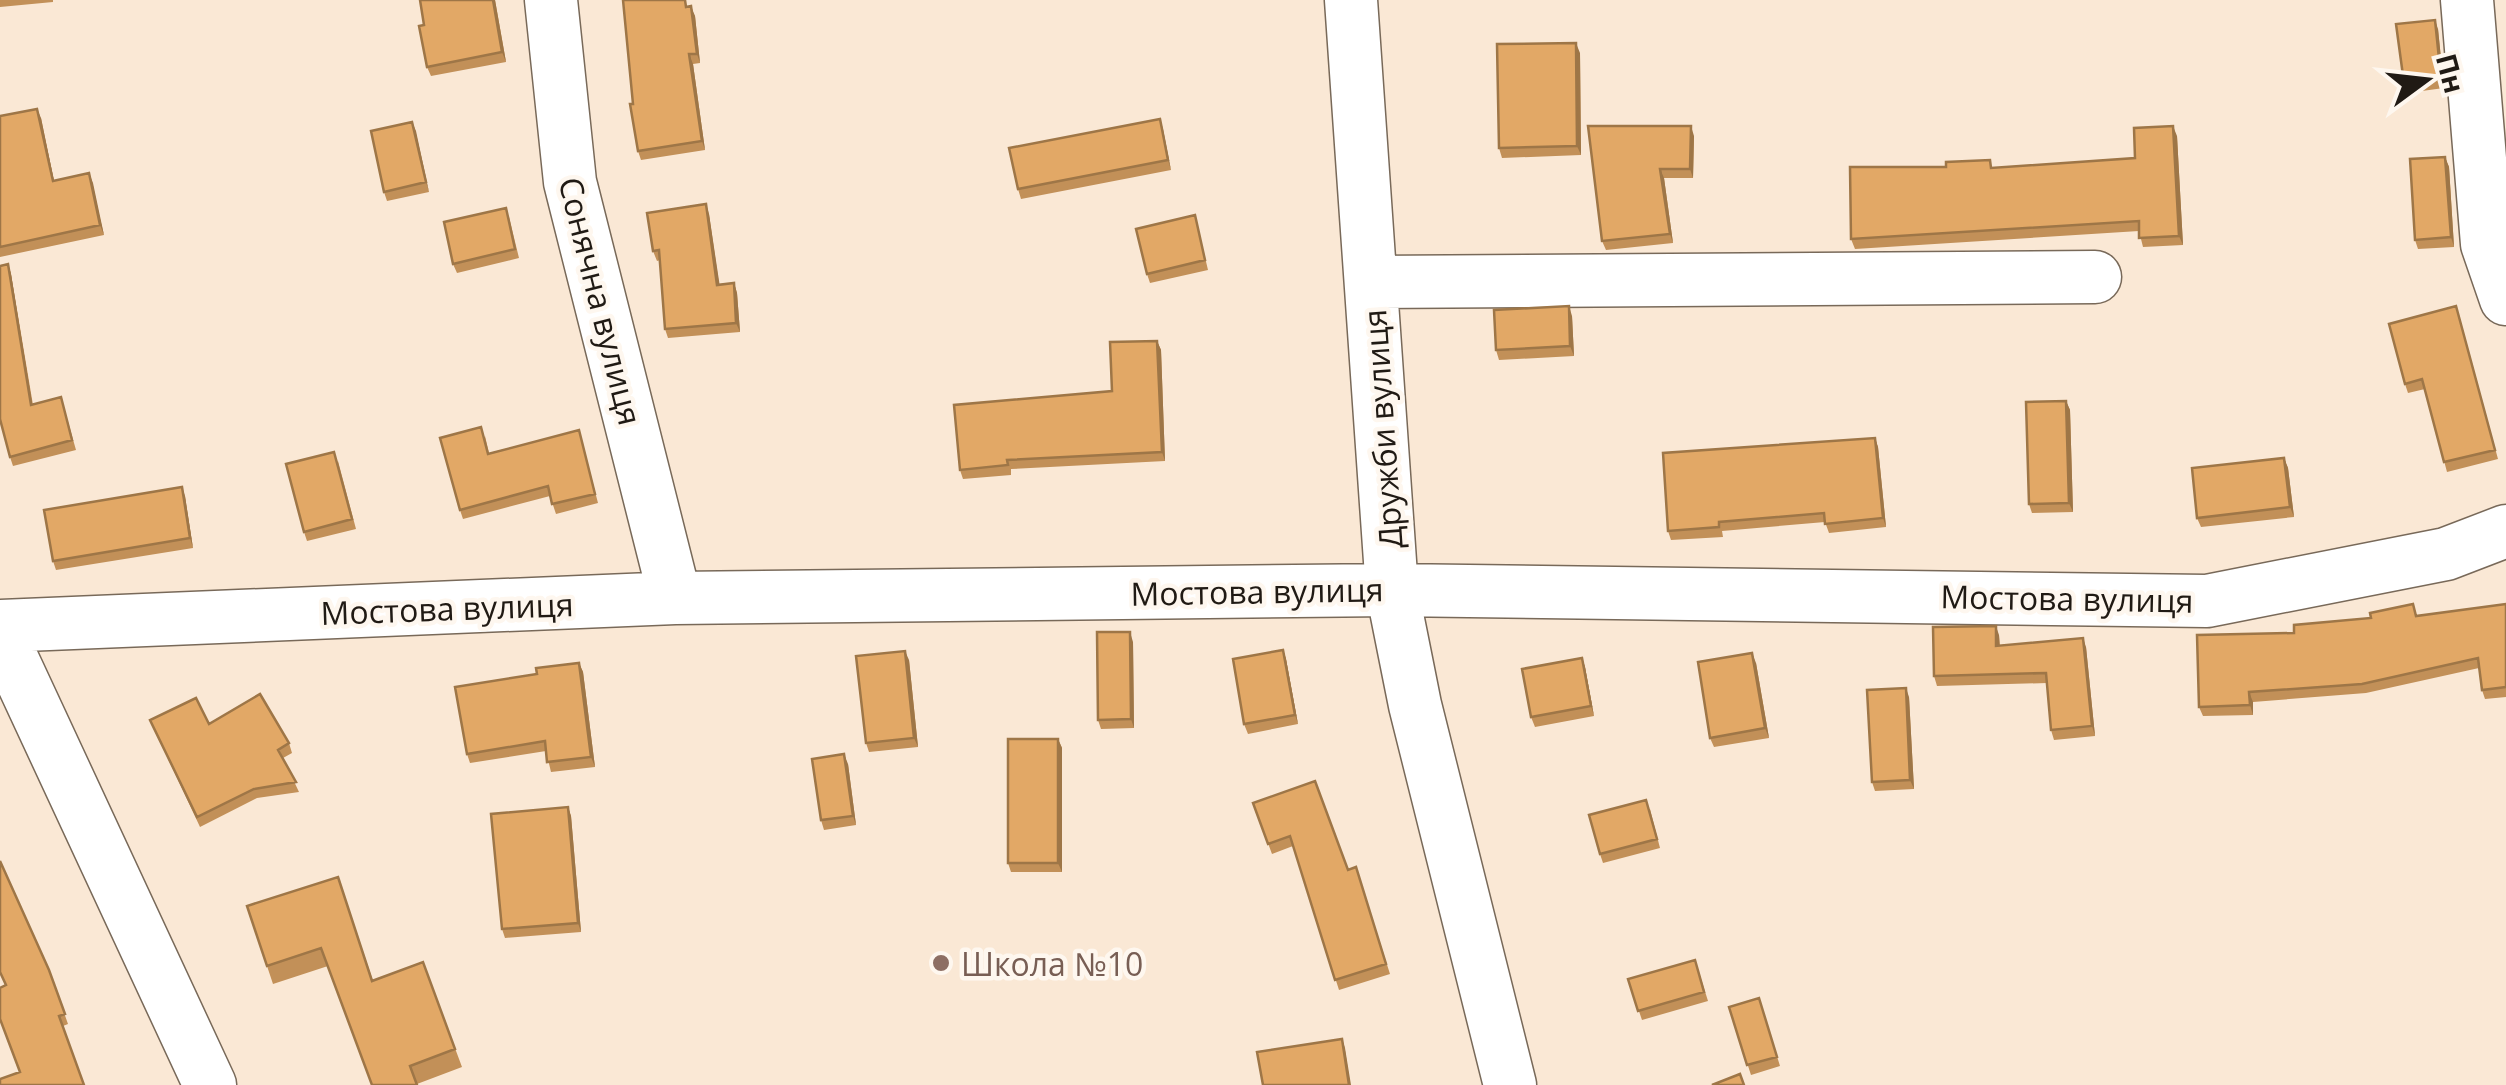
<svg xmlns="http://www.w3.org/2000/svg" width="2506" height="1085" font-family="'Open Sans',sans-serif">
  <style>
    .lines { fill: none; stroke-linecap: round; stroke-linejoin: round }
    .minor-casing { stroke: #786959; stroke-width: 55 }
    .minor { stroke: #fff; stroke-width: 52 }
    .wall { fill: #c29058 }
    .shaded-wall { fill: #9e7647 }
    .building { fill: #e2a866; stroke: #9e7647; stroke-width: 2.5 }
    .education-dot { fill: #8d6e63; stroke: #fef7ef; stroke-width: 4 }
    .labels { text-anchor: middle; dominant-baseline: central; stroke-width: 9; stroke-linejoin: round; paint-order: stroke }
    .street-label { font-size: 32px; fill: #201a14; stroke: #fef7ef }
    .education-label { font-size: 32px; fill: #785e54; stroke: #fef7ef; text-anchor: start }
  </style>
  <rect width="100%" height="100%" fill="#fae8d5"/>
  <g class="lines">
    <defs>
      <path id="minor" d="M551,0L570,182L675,598
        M1351,0L1392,590L1415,705L1510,1085
        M2467,0L2487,244L2506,299
        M1372,282L2095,277
        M0,626L675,598L1392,590L2207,601L2446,554L2506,531
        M0,633L210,1085"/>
    </defs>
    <use href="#minor" class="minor-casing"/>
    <use href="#minor" class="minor"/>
  </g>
  <path class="wall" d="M0,0H53V2L0,7Z
    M420,0H495L506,62L431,76L427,67L424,25Z
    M689,7L695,16L700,63L693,64L705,150L641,160L638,151L633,104Z
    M2438,29L2444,88L2407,93L2404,83Z
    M1580,53L1581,155L1502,158L1499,148Z
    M0,116L41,118L54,181L89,173L104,235L0,257Z
    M1160,119L1171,170L1021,199L1018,189Z
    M412,122L429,192L387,201L384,192Z
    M1588,126L1694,136L1693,178H1664L1673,243L1606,250L1602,241Z
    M2177,136L2183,245L2143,247L2139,231L1855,249L1851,239L1993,168L2135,158Z
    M2445,157L2449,167L2454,247L2418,249L2415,240Z
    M709,214L719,284L734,283L737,293L740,332L668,338L665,329L660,260L657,261L653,251Z
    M1195,215L1208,270L1150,283L1147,274Z
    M509,217L519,258L457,273L453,264Z
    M8,264L11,274L33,405L61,397L76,450L13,466L10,457Z
    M2459,315L2498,459L2447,472L2425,389L2408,393L2405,384Z
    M1572,316L1574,356L1499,360L1496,350Z
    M1157,341L1161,350L1165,461L1011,469V475L963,479L960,470L1112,391Z
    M2066,401L2070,410L2073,512L2032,513L2029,504Z
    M579,430L598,503L556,514L550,496L463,519L460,510L485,436L489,453Z
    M1875,438L1878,447L1886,527L1829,533L1825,522L1722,531L1723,537L1671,540L1668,531Z
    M2284,458L2288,468L2294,517L2201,527L2197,518Z
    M338,461L356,529L307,541L304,532Z
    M185,496L193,548L56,570L53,561Z
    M2506,604V697L2485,699L2482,690L2479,668L2366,693L2253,702V715L2203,716L2199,707L2417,616Z
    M1999,635L2000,646L2086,647L2095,736L2054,740L2051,730L2047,683L1937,686L1934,676Z
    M1133,642L1134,728L1101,729L1098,720Z
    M1283,650L1286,659L1298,724L1248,734L1244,724Z
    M1582,658L1585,667L1594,716L1535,727L1531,717Z
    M909,660L918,747L869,752L866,743Z
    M579,663L583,672L595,767L551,772L546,751L470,763L467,754L537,674Z
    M1756,663L1769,738L1714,747L1710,738Z
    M1909,697L1914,789L1875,791L1872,782Z
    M150,720L209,724L289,743L292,753L283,758L299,792L257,798L200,827Z
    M1058,739L1062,748V872H1011L1008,863Z
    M848,764L856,825L824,830L821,820Z
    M1253,803L1348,870L1356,867L1390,974L1339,990L1293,846L1272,854Z
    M568,807L571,816L581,932L505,938L502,929Z
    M1650,809L1660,848L1603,863L1600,854Z
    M338,877L373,981L423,962L462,1067L417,1084L328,966L273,984L247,906Z
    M1698,969L1708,1001L1642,1020L1628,979Z
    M49,970L68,1024L63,1026L20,1072L5,986Z
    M1759,998L1780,1066L1751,1075L1729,1007Z"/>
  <path class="shaded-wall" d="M493,0H495L506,62L502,52Z
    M691,6L695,16L700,63L697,54Z
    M2435,20L2438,29L2444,88L2441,78Z
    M1576,43L1580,53L1581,155L1577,146Z
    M689,54L693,64L705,150L702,141Z
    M37,109L41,118L56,191L53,181Z
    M1160,119L1163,129L1171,170L1168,160Z
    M412,122L416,131L429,192L426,182Z
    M1691,126L1694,136L1693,178L1690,169Z
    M2173,126L2177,136L2183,245L2179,236Z
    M2445,157L2449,167L2454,247L2451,237Z
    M1660,169L1664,178L1673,243L1670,234Z
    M89,173L93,183L104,235L100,225Z
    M706,204L709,214L721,294L717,285Z
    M8,264L11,274L34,415L31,405Z
    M734,283L737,293L740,332L736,323Z
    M1569,306L1572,316L1574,356L1570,346Z
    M1157,341L1161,350L1165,461L1162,452Z
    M2066,401L2070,410L2073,512L2069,503Z
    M1875,438L1878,447L1886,527L1883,518Z
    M2284,458L2288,468L2294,517L2290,507Z
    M182,487L185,496L193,548L190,538Z
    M1996,626L1999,635L2000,656L1996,646Z
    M1130,632L1133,642L1134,728L1131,719Z
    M2083,638L2086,647L2095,736L2092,726Z
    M1283,650L1286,659L1298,724L1295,715Z
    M905,651L909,660L918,747L914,738Z
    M1752,653L1756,663L1769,738L1765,728Z
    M1582,658L1585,667L1594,716L1591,706Z
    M579,663L583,672L595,767L591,757Z
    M1906,688L1909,697L1914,789L1910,780Z
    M2249,692L2253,702V715L2250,705Z
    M1058,739L1062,748V872L1058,863Z
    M844,754L848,764L856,825L853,816Z
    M568,807L571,816L581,932L578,923Z
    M1342,1039L1345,1048L1351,1085H1349Z"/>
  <path class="building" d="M420,0H493L502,52L427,67L419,26L424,25Z
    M623,0H685L686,7L691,6L697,54H689L702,141L638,151L630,104H633Z
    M2435,20L2441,78L2404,83L2396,24Z
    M1576,43L1577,146L1499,148L1497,44Z
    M37,109L53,181L89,173L100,225L0,247V116Z
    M1160,119L1168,160L1018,189L1009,148Z
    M412,122L426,182L384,192L371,131Z
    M1588,126H1691L1690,169H1660L1670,234L1602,241Z
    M2173,126L2179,236L2139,238V221L1851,239L1850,167H1946V162L1990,160L1991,168L2135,158L2134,128Z
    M2445,157L2451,237L2415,240L2410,159Z
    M706,204L717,285L734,283L736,323L665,329L659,250L653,251L647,213Z
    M506,208L515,249L453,264L444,222Z
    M1195,215L1205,260L1147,274L1136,229Z
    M8,264L31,405L61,397L72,440L10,457L0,419V266Z
    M1569,306L1570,346L1496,350L1494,310Z
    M2456,306L2495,450L2444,462L2422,379L2405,384L2389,324Z
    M1157,341L1162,452L1007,460L1008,465L960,470L954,405L1112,391L1110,342Z
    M2066,401L2069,503L2029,504L2026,402Z
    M481,427L488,454L579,430L595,494L552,504L548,486L460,510L440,438Z
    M1875,438L1883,518L1825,524L1824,513L1719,522V527L1668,531L1663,453Z
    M334,452L352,519L304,532L286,464Z
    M2284,458L2290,507L2197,518L2192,468Z
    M182,487L190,538L53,561L44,510Z
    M2413,604L2416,616L2506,604V687L2482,690L2478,658L2362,684L2249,692L2250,705L2199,707L2197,635L2294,633V625L2371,618L2370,613Z
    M1996,626V646L2083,638L2092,726L2051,730L2046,673L1934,676L1933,627Z
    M1097,632H1130L1131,719L1098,720Z
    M1283,650L1295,715L1244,724L1233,659Z
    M905,651L914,738L866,743L856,656Z
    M1752,653L1765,728L1710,738L1698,662Z
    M1582,658L1591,706L1531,717L1522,669Z
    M579,663L591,757L547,762L545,741L467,754L455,687L537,674L536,668Z
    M1906,688L1910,780L1872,782L1867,690Z
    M260,694L289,743L278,750L296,782L254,789L197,817L150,720L196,698L209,724Z
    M1008,739H1058V863H1008Z
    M844,754L853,816L821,820L812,759Z
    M1315,781L1348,870L1356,867L1386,964L1335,980L1290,836L1268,844L1253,803Z
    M1646,800L1657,839L1600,854L1589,815Z
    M568,807L578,923L502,929L491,814Z
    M0,861L49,970L65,1014L59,1016L84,1085H0V1079L20,1072L0,1019V988L6,985L0,972Z
    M338,877L372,981L423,962L455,1049L410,1066L417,1085H372L321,948L267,966L247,906Z
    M1695,960L1704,992L1638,1011L1628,979Z
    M1759,998L1777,1057L1747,1065L1729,1007Z
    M1342,1039L1349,1085H1263L1257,1052Z
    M1740,1074L1744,1085H1712Z"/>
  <circle class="education-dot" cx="941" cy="963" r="10"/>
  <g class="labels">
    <g class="street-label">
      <text transform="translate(601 301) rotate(76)">Сонячна вулиця</text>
      <text transform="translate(1382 429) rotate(-94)">Дружби вулиця</text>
      <text transform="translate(1257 591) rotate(-1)">Мостова вулиця</text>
      <text transform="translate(2067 598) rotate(1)">Мостова вулиця</text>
      <text transform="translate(447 608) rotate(-2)">Мостова вулиця</text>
    </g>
    <g class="education-label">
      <text x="961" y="963">Школа №10</text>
    </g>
  </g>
  <g transform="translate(2426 80) rotate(75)" stroke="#fef7ef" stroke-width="8" paint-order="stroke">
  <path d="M0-8L18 38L0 25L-18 38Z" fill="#201a14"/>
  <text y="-15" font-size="28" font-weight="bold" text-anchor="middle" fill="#201a14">Пн</text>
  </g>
</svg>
